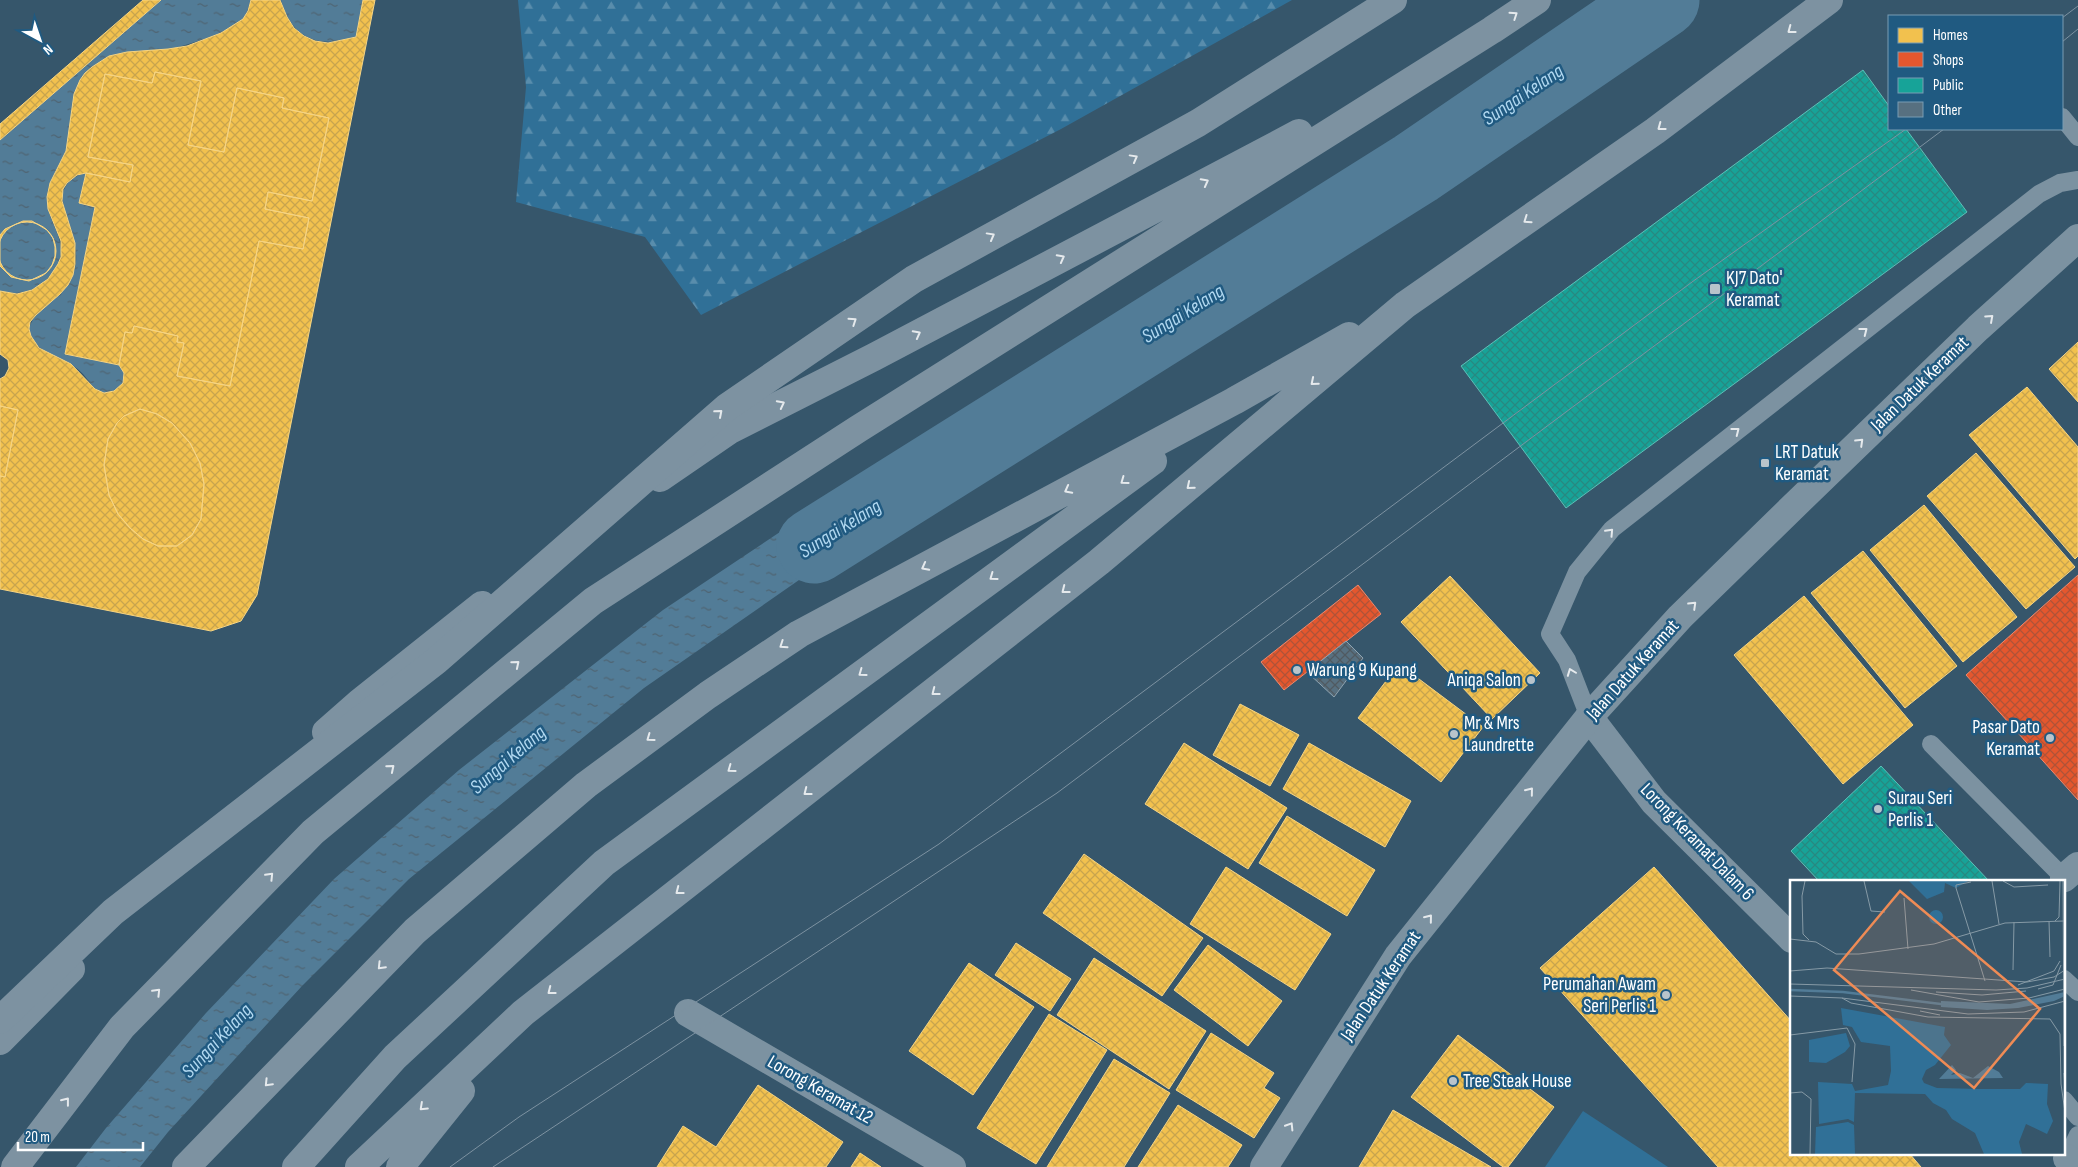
<svg xmlns="http://www.w3.org/2000/svg" width="2078" height="1167" font-family="'Sofia Sans Condensed',sans-serif">
  <style>
    .forest { fill: url(#forest-firs) }
    .garden { fill: #307097 }
    .water { fill: url(#water-ripples) }
    .homes { fill: url(#homes-cross-hatch); stroke: #f6d483; fill-rule: evenodd }
    .shops { fill: url(#shops-cross-hatch); stroke: #ec896d }
    .public { fill: url(#public-cross-hatch); stroke: #5dbfb7 }
    .lines { fill: none; stroke-linecap: round; stroke-linejoin: round }
    .river { stroke: #527c97; stroke-width: 75 }
    .building { fill: url(#building-cross-hatch); stroke: #8fa3b0 }
    .service { stroke: #7c92a1; stroke-width: 18 }
    .minor { stroke: #7c92a1; stroke-width: 28 }
    .tertiary { stroke: #7c92a1; stroke-width: 28 }
    .motorway { stroke: #7d92a1; stroke-width: 28 }
    .tram { stroke: #7d92a1; stroke-width: 1 }
    .motorway-bridge { stroke: #7d92a1; stroke-width: 28 }
    .oneway { stroke: #e5e9ec }
    .poi-dot { fill: #b9c4cb; stroke: #205a81; stroke-width: 2 }
    .labels { text-anchor: middle; dominant-baseline: central; stroke-width: 5; stroke-linejoin: round; paint-order: stroke }
    .poi-label { font-size: 19px; fill: #fff; stroke: #205a81; text-anchor: start }
    .street-label { font-size: 19px; fill: #fff; stroke: #205a81 }
    .water-label { font-size: 20px; font-style: italic; fill: #b1d8f0; stroke: #205a81 }
    .inset-river { fill: none; stroke: #527c97; stroke-width: 2.5 }
    .inset-road { fill: none; stroke: #869aa6; stroke-width: 1 }
    .view { fill: #ef8b55; fill-opacity: 0.15; stroke: #ef8b55; stroke-width: 2.5 }
    .inset-edge { fill: none; stroke: #fff; stroke-width: 2.5 }
  </style>
  <defs>
    <pattern id="forest-firs" width="22" height="20" patternUnits="userSpaceOnUse" patternTransform="scale(1.25)"><rect width="22" height="20" fill="#307097"/><path d="M5 1l3.5 6h-7zM16 11l3.5 6h-7z" fill="#598dac"/></pattern>
    <pattern id="water-ripples" width="26" height="14" patternUnits="userSpaceOnUse" patternTransform="scale(1.25)"><rect width="26" height="14" fill="#527c97"/><path d="M2 4q2-2 4 0t4 0M15 11q2-2 4 0t4 0" fill="none" stroke="#4f6472"/></pattern>
    <pattern id="homes-cross-hatch" width="8" height="8" patternUnits="userSpaceOnUse" patternTransform="scale(1.25)"><rect width="8" height="8" fill="#f2c14e"/><path d="M0 0l8 8M0 8l8-8" fill="none" stroke="#c8a44e"/></pattern>
    <pattern id="shops-cross-hatch" width="8" height="8" patternUnits="userSpaceOnUse" patternTransform="scale(1.25)"><rect width="8" height="8" fill="#e4572e"/><path d="M0 0l8 8M0 8l8-8" fill="none" stroke="#af5338"/></pattern>
    <pattern id="public-cross-hatch" width="8" height="8" patternUnits="userSpaceOnUse" patternTransform="scale(1.25)"><rect width="8" height="8" fill="#17a398"/><path d="M0 0l8 8M0 8l8-8" fill="none" stroke="#278981"/></pattern>
    <pattern id="building-cross-hatch" width="8" height="8" patternUnits="userSpaceOnUse" patternTransform="scale(1.25)"><rect width="8" height="8" fill="#577080"/><path d="M0 0l8 8M0 8l8-8" fill="none" stroke="#505a61"/></pattern>
  </defs>
  <rect width="100%" height="100%" fill="#36566b"/>
  <path class="forest" d="M518,0H1292L1061,129L701,315L645,237L516,202L526,87Z"/>
  <path class="garden" d="M1583,1111L1668,1167H1545Z"/>
  <path class="water" d="M161,0H251L244,20L221,34L169,50L128,52L109,56L86,73C79,98 75,126 66,151C61,166 48,180 47,196C45,223 73,242 55,269C51,274 48,279 43,283C29,293 17,295 0,291V140Z
    M281,0H363L356,37C320,49 291,39 281,0Z
    M86,173L79,203L95,207L65,354L119,365L124,373L123,383C118,389 111,394 103,393C93,391 88,378 81,372C64,355 34,356 29,329C36,302 72,298 76,262C78,238 64,218 62,195C66,182 73,176 86,173Z
    M879,466L917,511L822,564L644,688L409,879L302,986L168,1132L140,1167H76L106,1128L206,1013L334,879L459,770L663,610Z"/>
  <path class="homes" d="M143,0H161L0,140V124Z
    M251,0H280L287,17L294,28L304,36L315,41L328,43L356,37L363,0H375L257,595L241,621L211,631L0,589V476L5,477L18,410L0,406V379L5,376L9,368L8,360L0,354V291L17,294L32,290L48,279L58,264L61,257V241L48,209L47,197L50,183L66,151L74,94L80,80L85,73L92,67L109,56L127,52L168,49L187,46L221,33L243,19L248,11ZM155,72L201,81L188,145L224,152L237,88L284,98L282,108L329,118L312,201L268,192L265,209L309,218L303,249L259,241L230,386L177,376L184,343L177,342L178,336L134,326L132,333L125,332L119,365L124,373L123,383L114,391L104,393L95,389L71,364L39,348L31,336L29,329L30,322L36,315L60,294L68,285L73,275L75,264V243L62,201L63,189L67,183L77,175L86,173L130,182L133,165L88,157L105,74L152,83ZM140,409L157,414L172,423L190,443L200,463L204,484L201,519L192,535L177,546H158L143,539L130,528L118,514L109,495L104,465L108,439L117,423L124,416Z
    M155,72L201,81L188,145L224,152L237,88L284,98L282,108L329,118L312,201L268,192L265,209L309,218L303,249L259,241L230,386L177,376L184,343L177,342L178,336L134,326L132,333L125,332L119,365L65,354L95,207L79,203L86,173L130,182L133,165L88,157L105,74L152,83Z
    M23,221H32L47,230L53,238L55,247V256L52,265L46,273L29,281L11,277L0,266V235L5,229Z
    M-2 251a29 29 0 1 1 58 0a29 29 0 1 1-58 0Z
    M2078,342V402L2049,369Z
    M2027,387L2078,447V556L2075,559L1969,435Z
    M0,406L18,410L5,477L0,476Z
    M140,409L157,414L172,423L190,443L200,463L204,484L201,519L192,535L177,546H158L143,539L130,528L118,514L109,495L104,465L108,439L117,423L124,416Z
    M1976,453L2075,567L2026,609L1927,496Z
    M1924,505L2017,617L1963,662L1870,550Z
    M1863,551L1957,666L1905,708L1811,593Z
    M1450,576L1540,673L1492,719L1401,622Z
    M1804,596L1913,725L1843,784L1734,655Z
    M1399,664L1483,727L1441,782L1358,718Z
    M1240,704L1299,735L1270,786L1213,755Z
    M1184,743L1287,808L1248,869L1145,804Z
    M1309,743L1411,801L1385,847L1283,789Z
    M1287,816L1375,870L1347,916L1259,863Z
    M1084,854L1203,938L1162,996L1043,913Z
    M1226,867L1331,934L1295,990L1190,924Z
    M1654,867L1792,1022V1153H1909L1921,1167H1718L1540,968Z
    M1016,943L1071,979L1050,1011L995,975Z
    M1208,945L1282,1001L1248,1046L1174,990Z
    M1094,958L1206,1031L1169,1089L1057,1015Z
    M969,963L1034,1007L973,1095L909,1051Z
    M1049,1014L1107,1050L1036,1164L977,1128Z
    M1211,1033L1274,1073L1264,1088L1280,1098L1254,1138L1176,1090Z
    M1458,1035L1554,1107L1508,1167H1503L1411,1097Z
    M1114,1059L1170,1093L1124,1167H1047Z
    M758,1085L843,1142L826,1167H657L683,1126L716,1147Z
    M1178,1105L1242,1145L1228,1167H1138Z
    M1393,1110L1491,1167H1359Z
    M860,1153L881,1167H851Z"/>
  <path class="shops" d="M2078,575V800L1966,675Z
    M1358,585L1381,614L1284,690L1261,662Z"/>
  <path class="public" d="M1863,70L1889,106V129H1906L1967,212L1566,508L1461,366Z
    M1881,766L1989,881H1819L1791,851Z"/>
  <g class="lines">
    <path class="river" d="M814,546L1416,168L1662,0"/>
  </g>
  <path class="building" d="M1346,641L1363,658L1334,697L1307,672Z"/>
  <g class="lines">
    <path class="service" d="M2062,117L2078,137
      M1589,717L1567,660L1550,634L1577,572L1612,529L2039,194L2060,183L2078,180
      M1931,744L2064,878L2062,881
      M2064,979L2078,992
      M2064,1100L2078,1117
      M2067,1158L2078,1135"/>
    <path class="minor" d="M1589,717L1654,802L1792,939
      M2064,878L2078,866
      M688,1013L952,1167
      M2067,1158L2078,1167"/>
    <path class="tertiary" d="M1264,1167L1398,956L1589,717L1680,617L1801,499L1978,328L2078,238"/>
    <path class="motorway" d="M660,478L730,430L874,357L1299,133
      M326,732L359,703L482,605
      M0,1041L71,969
      M15,1167L122,1027L313,832L593,601L858,429L1492,30L1537,0
      M186,1167L415,931L586,785L708,695L799,634L1234,401L1349,336
      M296,1167L395,1057L604,863L1153,461
      M359,1167L523,1013L1099,562L1405,305L1655,131L1829,0
      M400,1167L461,1091"/>
    <path class="tram" d="M2062,18L2078,6
      M2062,42L2078,29
      M450,1167L519,1117L939,844L1692,282L1906,129
      M493,1167L1057,793L1944,129"/>
    <path class="motorway-bridge" d="M0,1020L113,912L436,661L727,407L914,279L1198,123L1393,0"/>
  </g>
  <defs><path id="oneway-chevron" d="M-2-3.5L2.5 0L-2 3.5" fill="none" stroke-width="1.6" stroke-linecap="round" stroke-linejoin="round" transform="scale(1.25)"/></defs>
  <g class="oneway">
    <use href="#oneway-chevron" transform="translate(1514 15) rotate(-34)"/>
    <use href="#oneway-chevron" transform="translate(1791 30) rotate(143)"/>
    <use href="#oneway-chevron" transform="translate(1661 127) rotate(143)"/>
    <use href="#oneway-chevron" transform="translate(1134 158) rotate(-29)"/>
    <use href="#oneway-chevron" transform="translate(1205 182) rotate(-28)"/>
    <use href="#oneway-chevron" transform="translate(1527 220) rotate(145)"/>
    <use href="#oneway-chevron" transform="translate(991 236) rotate(-29)"/>
    <use href="#oneway-chevron" transform="translate(1061 258) rotate(-28)"/>
    <use href="#oneway-chevron" transform="translate(1990 318) rotate(-42)"/>
    <use href="#oneway-chevron" transform="translate(853 321) rotate(-34)"/>
    <use href="#oneway-chevron" transform="translate(1864 331) rotate(-38)"/>
    <use href="#oneway-chevron" transform="translate(917 334) rotate(-28)"/>
    <use href="#oneway-chevron" transform="translate(1314 382) rotate(140)"/>
    <use href="#oneway-chevron" transform="translate(781 404) rotate(-27)"/>
    <use href="#oneway-chevron" transform="translate(719 413) rotate(-41)"/>
    <use href="#oneway-chevron" transform="translate(1736 431) rotate(-38)"/>
    <use href="#oneway-chevron" transform="translate(1860 442) rotate(-44)"/>
    <use href="#oneway-chevron" transform="translate(1124 481) rotate(144)"/>
    <use href="#oneway-chevron" transform="translate(1190 486) rotate(140)"/>
    <use href="#oneway-chevron" transform="translate(1068 490) rotate(152)"/>
    <use href="#oneway-chevron" transform="translate(1610 532) rotate(-47)"/>
    <use href="#oneway-chevron" transform="translate(925 567) rotate(152)"/>
    <use href="#oneway-chevron" transform="translate(993 577) rotate(144)"/>
    <use href="#oneway-chevron" transform="translate(1065 590) rotate(142)"/>
    <use href="#oneway-chevron" transform="translate(1693 605) rotate(-44)"/>
    <use href="#oneway-chevron" transform="translate(783 645) rotate(146)"/>
    <use href="#oneway-chevron" transform="translate(516 664) rotate(-40)"/>
    <use href="#oneway-chevron" transform="translate(1571 672) rotate(-111)"/>
    <use href="#oneway-chevron" transform="translate(862 673) rotate(144)"/>
    <use href="#oneway-chevron" transform="translate(935 692) rotate(142)"/>
    <use href="#oneway-chevron" transform="translate(650 738) rotate(144)"/>
    <use href="#oneway-chevron" transform="translate(391 768) rotate(-40)"/>
    <use href="#oneway-chevron" transform="translate(731 769) rotate(144)"/>
    <use href="#oneway-chevron" transform="translate(1530 791) rotate(-51)"/>
    <use href="#oneway-chevron" transform="translate(807 792) rotate(142)"/>
    <use href="#oneway-chevron" transform="translate(270 876) rotate(-46)"/>
    <use href="#oneway-chevron" transform="translate(679 891) rotate(142)"/>
    <use href="#oneway-chevron" transform="translate(1429 918) rotate(-51)"/>
    <use href="#oneway-chevron" transform="translate(381 966) rotate(134)"/>
    <use href="#oneway-chevron" transform="translate(551 991) rotate(142)"/>
    <use href="#oneway-chevron" transform="translate(157 992) rotate(-46)"/>
    <use href="#oneway-chevron" transform="translate(268 1083) rotate(134)"/>
    <use href="#oneway-chevron" transform="translate(66 1101) rotate(-52)"/>
    <use href="#oneway-chevron" transform="translate(423 1107) rotate(137)"/>
    <use href="#oneway-chevron" transform="translate(1290 1126) rotate(-58)"/>
  </g>
  <g class="poi-dot">
    <rect x="1709" y="283" width="12" height="12" rx="2.5"/>
    <rect x="1760" y="458" width="10" height="10" rx="2.5"/>
    <circle cx="1297" cy="670" r="5"/>
    <circle cx="1531" cy="680" r="5"/>
    <circle cx="1454" cy="734" r="5"/>
    <circle cx="2050" cy="738" r="5"/>
    <circle cx="1878" cy="809" r="5"/>
    <circle cx="1666" cy="995" r="5"/>
    <circle cx="1453" cy="1081" r="5"/>
  </g>
  <g class="labels">
    <g class="poi-label">
      <text x="1726" y="278">KJ7 Dato'<tspan x="1726" dy="22">Keramat</tspan></text>
      <text x="1775" y="452">LRT Datuk<tspan x="1775" dy="22">Keramat</tspan></text>
      <text x="1307" y="670">Warung 9 Kupang</text>
      <text x="1521" y="680" text-anchor="end">Aniqa Salon</text>
      <text x="1464" y="723">Mr &amp; Mrs<tspan x="1464" dy="22">Laundrette</tspan></text>
      <text x="2040" y="727" text-anchor="end">Pasar Dato<tspan x="2040" dy="22">Keramat</tspan></text>
      <text x="1888" y="798">Surau Seri<tspan x="1888" dy="22">Perlis 1</tspan></text>
      <text x="1656" y="984" text-anchor="end">Perumahan Awam<tspan x="1656" dy="22">Seri Perlis 1</tspan></text>
      <text x="1463" y="1081">Tree Steak House</text>
    </g>
    <g class="street-label">
      <text transform="translate(1920 384) rotate(-44)">Jalan Datuk Keramat</text>
      <text transform="translate(1633 670) rotate(-48)">Jalan Datuk Keramat</text>
      <text transform="translate(1697 842) rotate(46)">Lorong Keramat Dalam 6</text>
      <text transform="translate(1381 986) rotate(-56)">Jalan Datuk Keramat</text>
      <text transform="translate(820 1090) rotate(30)">Lorong Keramat 12</text>
    </g>
    <g class="water-label">
      <text transform="translate(1523 95) rotate(-34)">Sungai Kelang</text>
      <text transform="translate(1183 314) rotate(-32)">Sungai Kelang</text>
      <text transform="translate(840 529) rotate(-32)">Sungai Kelang</text>
      <text transform="translate(508 760) rotate(-41)">Sungai Kelang</text>
      <text transform="translate(217 1041) rotate(-47)">Sungai Kelang</text>
    </g>
  </g>
  <g transform="translate(1790 880)">
    <rect width="275" height="275" fill="#36566b"/>
    <path d="M58,242L64,245L65,274H25L26,247Z" fill="#307097"/>
    <path d="M51,128L155,147L154,155L161,165L145,185L136,190L132,199L134,203L147,208L190,209H230L236,203L258,204L257,224L263,241L257,254L236,244L229,262L232,274H194L185,253L162,239L156,230L143,223L135,214L65,213L64,242L58,239L29,244L28,202L62,204L65,211L98,205L101,191L100,166L71,162L62,147L53,145ZM56,153L60,166L55,172L36,183L19,182V160Z" fill="#307097"/>
    <path d="M119,1H178L166,8L155,3L154,12L137,19Z" fill="#307097"/>
    <path d="M139 37a7 7 0 1 1 14 0a7 7 0 1 1-14 0Z" fill="#307097"/>
    <path d="M275,112V116L264,121L228,128L197,130L151,127V121L220,124ZM162,185L166,190L161,195L170,193L183,198L198,186L209,192L213,198L149,199Z" fill="#527c97"/>
    <path class="inset-river" d="M0,110L53,112L159,125"/>
    <path class="inset-road" d="M15,1L12,16L13,54L19,60M74,1L81,31L95,32M202,1L209,44M213,1L224,7L258,5M273,1L274,166M181,2L166,5V8L195,101M114,18L118,69M259,41L260,77M265,41L269,37L270,1M0,59L26,62L46,74H69L144,64L215,43L274,41M223,90L224,42M0,91L37,88L237,102L264,97L275,90M0,104L206,110L237,108L275,99M228,105L264,91L270,81M248,109L263,105L271,85M121,110L189,122L239,118L275,109M146,112L192,115L236,111M0,116L52,118L178,134L234,132L275,121M52,118L61,123L138,137L260,139L270,154L271,204L275,232M130,131L150,135M0,155L57,148L65,164L62,202M274,193L275,208M0,213L12,212L21,219L20,274"/>
    <path class="view" d="M110,11L250,129L184,208L44,90Z"/>
    <rect width="275" height="275" class="inset-edge"/>
  </g>
  <rect x="1888" y="15" width="175" height="115" fill="#205a81" stroke="#799cb3"/>
  <rect x="1898" y="28" width="25" height="15" fill="#f2c14e" stroke="#799cb3"/>
  <text x="1933" y="40" font-size="15" fill="#ffffff">Homes</text>
  <rect x="1898" y="52" width="25" height="15" fill="#e4572e" stroke="#799cb3"/>
  <text x="1933" y="65" font-size="15" fill="#ffffff">Shops</text>
  <rect x="1898" y="78" width="25" height="15" fill="#17a398" stroke="#799cb3"/>
  <text x="1933" y="90" font-size="15" fill="#ffffff">Public</text>
  <rect x="1898" y="102" width="25" height="15" fill="#577080" stroke="#799cb3"/>
  <text x="1933" y="115" font-size="15" fill="#ffffff">Other</text>
  <g transform="translate(40 40) rotate(140)" stroke="#205a81" stroke-width="4" paint-order="stroke">
  <path d="M0-4L9 19L0 12L-9 19Z" fill="#ffffff"/>
  <text y="-8" font-size="14" font-weight="bold" text-anchor="middle" fill="#ffffff">N</text>
  </g>
  <path d="M18 1142v8h125v-8" fill="none" stroke="#ffffff" stroke-width="2.5"/>
  <text x="25" y="1142" font-size="15" fill="#ffffff" stroke="#205a81" stroke-width="4" paint-order="stroke">20 m</text>
</svg>
